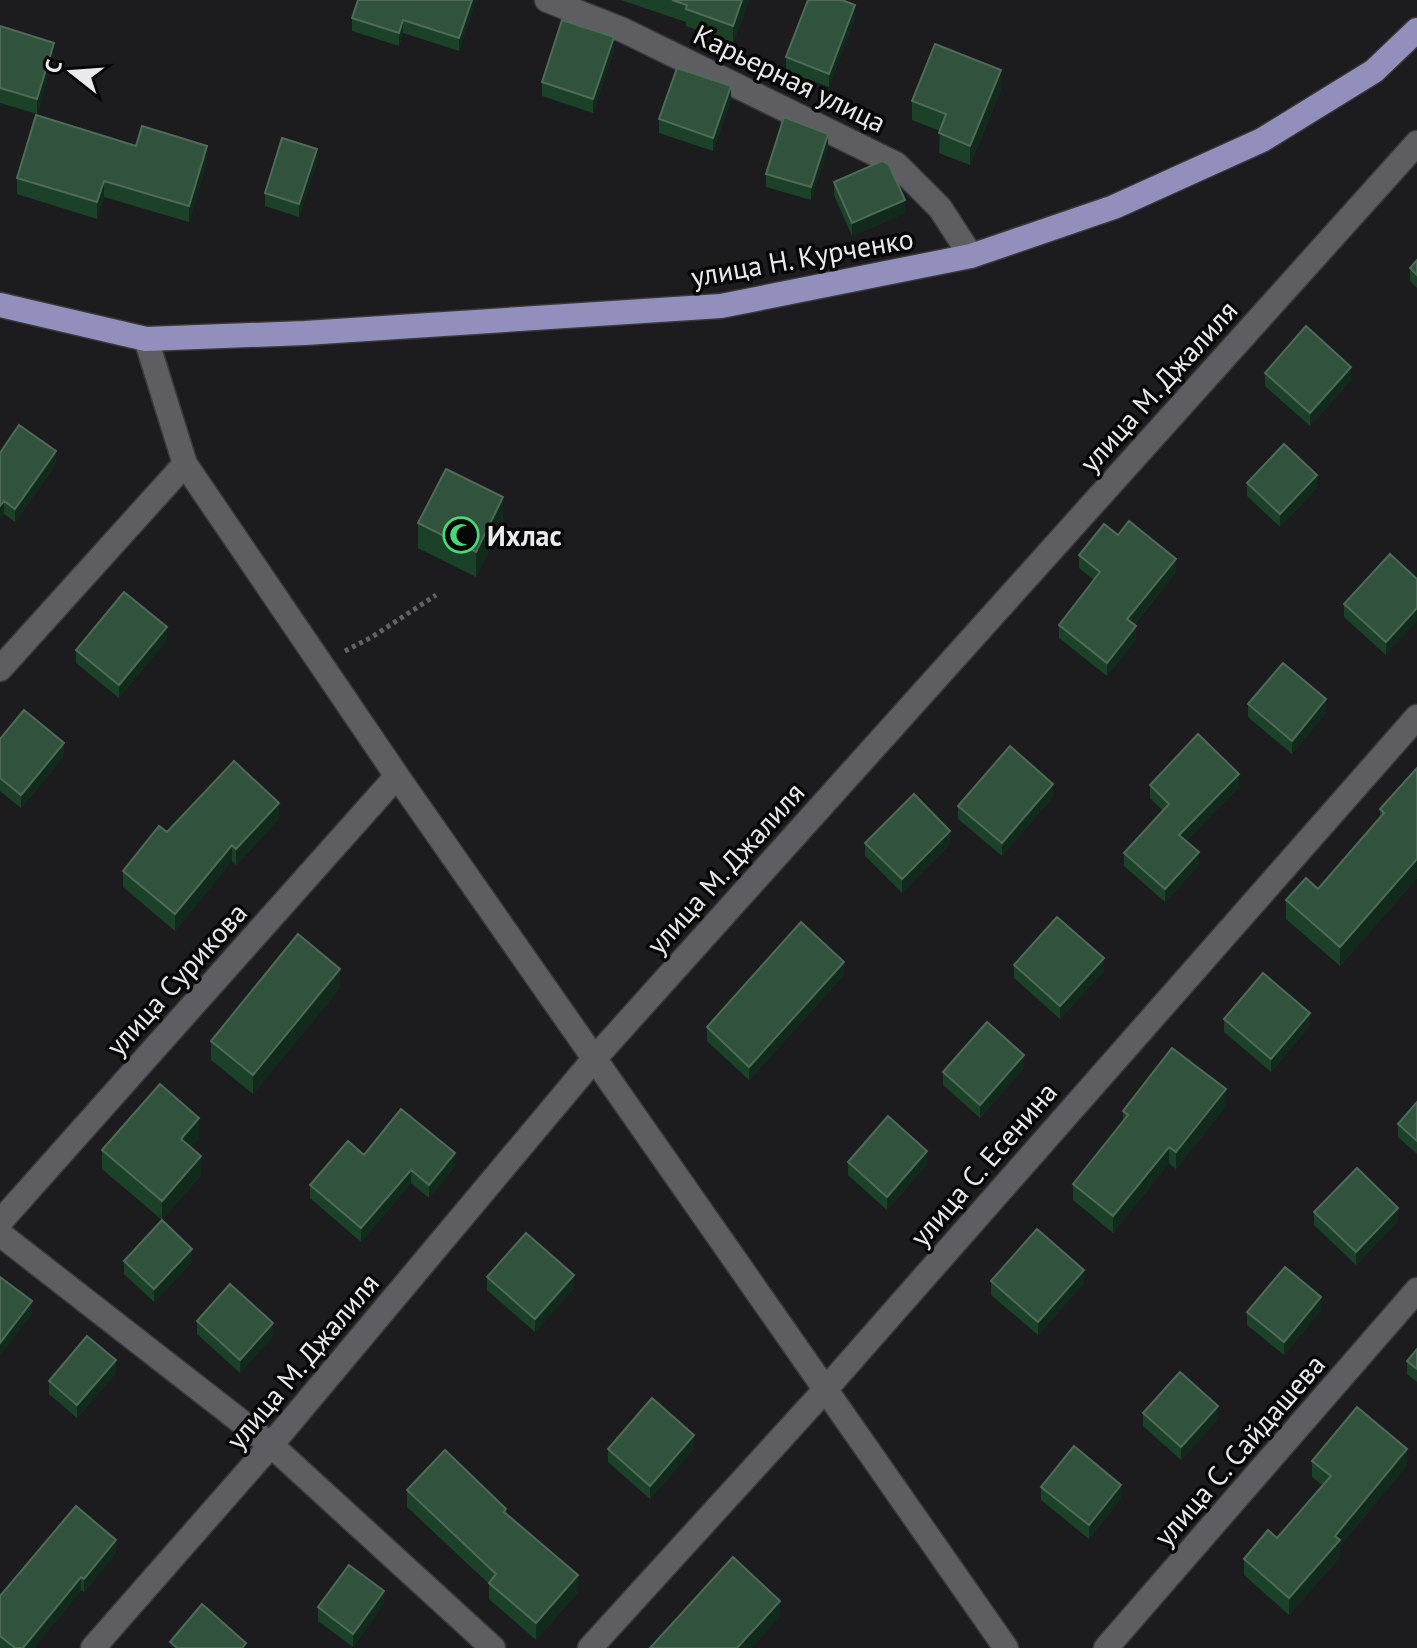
<svg xmlns="http://www.w3.org/2000/svg" width="1417" height="1648" font-family="'PT Sans',sans-serif">
  <style>
    .lines { fill: none; stroke-linecap: round; stroke-linejoin: round }
    .minor-casing { stroke: #39383b; stroke-width: 27 }
    .major-casing { stroke: #39383b; stroke-width: 27 }
    .path { stroke: #626264; stroke-width: 5; stroke-dasharray: 4 4; stroke-linecap: butt }
    .minor { stroke: #5e5e62; stroke-width: 24 }
    .major { stroke: #938fbd; stroke-width: 24 }
    .wall { fill: #1b4128 }
    .shaded-wall { fill: #122a1b }
    .building { fill: #31533d; stroke: #4e6b58; stroke-width: 2 }
    .labels { text-anchor: middle; dominant-baseline: central; stroke-width: 7; stroke-linejoin: round; paint-order: stroke }
    .street-label { font-size: 28px; fill: #eaeaec; stroke: #070708 }
    .poi-label { font-size: 28px; font-weight: bold; fill: #eaeaec; stroke: #070708; text-anchor: start }
  </style>
  <rect width="100%" height="100%" fill="#1c1c1f"/>
  <g class="lines">
    <defs>
      <path id="minor" d="M547,0L623,30L896,164L940,208L971,256
        M146,339L185,464L397,776L1006,1648
        M0,669L185,464
        M0,1222L397,776
        M0,1234L271,1445L493,1648
        M93,1648L271,1445L595,1058L1417,143
        M590,1648L825,1390L1417,717
        M1106,1648L1417,1290"/>
      <path id="major" d="M0,305L146,339L305,333L721,306L971,256L1114,207L1262,140L1374,71L1417,30"/>
    </defs>
    <use href="#minor" class="minor-casing"/>
    <use href="#major" class="major-casing"/>
    <path class="path" d="M345,651L372,637L436,595"/>
    <use href="#minor" class="minor"/>
    <use href="#major" class="major"/>
  </g>
  <path class="wall" d="M358,0H476L459,51L403,33L399,46L352,31V18Z
    M621,0H749L733,43L686,26V22Z
    M855,18L829,87L786,71V57Z
    M0,26L54,58L37,114L0,103Z
    M614,50L593,113L542,96V82Z
    M1001,90L970,165L939,153L940,131L912,120V101Z
    M731,100L713,151L659,133V119Z
    M136,146L207,162L189,222L104,197L97,219L17,194V178Z
    M828,147L811,200L766,187V174Z
    M317,162L299,217L265,206V193Z
    M834,182L905,213L852,236L834,195Z
    M1417,260V288L1410,281V268Z
    M1265,373L1351,380L1310,426L1265,386Z
    M0,453L56,464L15,522L4,514L0,519Z
    M1247,483L1317,488L1280,527L1247,496Z
    M418,523H503L476,577L418,548Z
    M1118,535L1176,572L1134,625L1136,639L1107,676L1059,638V625L1094,580L1079,568V555Z
    M1390,554L1386,655L1344,617V604Z
    M167,640L119,698L76,663V650Z
    M1248,704L1326,712L1292,754L1248,717Z
    M0,739L64,756L21,808L0,791Z
    M1417,768V878L1340,966L1286,919V900L1318,889L1380,818V809Z
    M1150,785L1239,787L1186,841L1199,865L1165,902L1124,866V853L1163,811L1150,798Z
    M1053,797L1002,856L958,819V806Z
    M279,819L236,865L232,861L175,931L123,887V871Z
    M865,843L950,844L902,893L865,856Z
    M1014,965L1104,971L1060,1019L1014,978Z
    M844,975L749,1080L707,1041V1027Z
    M340,988L253,1094L211,1060V1041Z
    M1224,1019L1310,1026L1271,1072L1224,1032Z
    M1024,1068L980,1118L943,1085V1072Z
    M1417,1102V1154L1398,1137V1124Z
    M1226,1106L1176,1169L1169,1163L1113,1233L1073,1200V1184L1123,1121V1111Z
    M199,1138L191,1147L201,1175L162,1220L102,1169V1150Z
    M364,1155L455,1166L429,1198L411,1183L361,1242L310,1198V1185Z
    M848,1162L927,1164L887,1210L848,1175Z
    M1314,1212L1398,1221L1356,1265L1314,1225Z
    M124,1261L192,1262L154,1302L124,1274Z
    M487,1277L574,1288L535,1332L487,1290Z
    M991,1281L1084,1283L1038,1335L991,1295Z
    M1321,1310L1284,1355L1247,1325V1312Z
    M197,1321L273,1336L240,1373L197,1334Z
    M1417,1349V1382L1407,1374V1361Z
    M116,1373L77,1418L49,1394V1381Z
    M1143,1413L1218,1419L1181,1460L1143,1426Z
    M694,1448L650,1499L608,1462V1449Z
    M1312,1461L1407,1465L1340,1546V1557L1289,1615L1244,1575V1559L1277,1538L1323,1486L1312,1477Z
    M1041,1487L1121,1498L1089,1539L1041,1500Z
    M407,1490L506,1514L578,1592L536,1640L489,1599V1584L407,1507Z
    M116,1553L84,1592L81,1590L34,1648H0V1596Z
    M384,1604L353,1647L318,1621V1607Z"/>
  <path class="shaded-wall" d="M472,0H476L459,51V38Z
    M742,0H749L733,43V26Z
    M855,5V18L829,87V74Z
    M403,20V33L399,46V33Z
    M614,37V50L593,113V99Z
    M54,43V58L37,114V99Z
    M1001,70V90L970,165V146Z
    M731,86V100L713,151V138Z
    M828,134V147L811,200V187Z
    M207,146V162L189,222V206Z
    M317,149V162L299,217V204Z
    M104,181V197L97,219V202Z
    M905,200V213L852,236V223Z
    M1351,367V380L1310,426V413Z
    M56,451V464L15,522V509Z
    M1317,475V488L1280,527V514Z
    M503,497V523L476,577V552Z
    M4,501V514L0,519V506Z
    M1176,559V572L1127,633V619Z
    M1417,608V621L1386,655V642Z
    M1136,626V639L1107,676V663Z
    M167,627V640L119,698V685Z
    M1326,699V712L1292,754V741Z
    M64,743V756L21,808V795Z
    M1239,774V787L1179,848V835Z
    M1053,784V797L1002,856V843Z
    M279,803V819L236,865V849Z
    M950,831V844L902,893V879Z
    M232,845V861L175,931V914Z
    M1199,852V865L1165,902V889Z
    M1417,859V878L1340,966V947Z
    M1104,958V971L1060,1019V1006Z
    M844,962V975L749,1080V1067Z
    M340,969V988L253,1094V1075Z
    M1310,1013V1026L1271,1072V1059Z
    M1024,1055V1068L980,1118V1105Z
    M1226,1089V1106L1176,1169V1152Z
    M199,1118V1138L181,1158V1139Z
    M1169,1147V1163L1113,1233V1216Z
    M927,1151V1164L887,1210V1197Z
    M455,1153V1166L429,1198V1185Z
    M201,1156V1175L162,1220V1201Z
    M411,1170V1183L361,1242V1228Z
    M1398,1208V1221L1356,1265V1252Z
    M192,1249V1262L154,1302V1289Z
    M1084,1270V1283L1038,1335V1322Z
    M574,1275V1288L535,1332V1319Z
    M1321,1297V1310L1284,1355V1342Z
    M32,1301V1314L0,1356V1343Z
    M273,1323V1336L240,1373V1360Z
    M116,1360V1373L77,1418V1405Z
    M1218,1406V1419L1181,1460V1447Z
    M694,1435V1448L650,1499V1486Z
    M1407,1449V1465L1340,1546V1557L1289,1615V1598L1335,1536Z
    M1121,1485V1498L1089,1539V1525Z
    M116,1540V1553L84,1592V1579Z
    M578,1575V1592L536,1640V1623Z
    M81,1577V1590L34,1648H23Z
    M384,1591V1604L353,1647V1634Z
    M780,1601V1617L752,1648H737Z"/>
  <path class="building" d="M358,0H472L459,38L403,20L399,33L352,18Z
    M672,0H742L733,26L686,9L687,5Z
    M808,0H842L855,5L829,74L786,57Z
    M562,20L614,37L593,99L542,82Z
    M0,26L54,43L37,99L0,88Z
    M935,44L1001,70L970,146L939,133L946,114L912,101Z
    M677,68L731,86L713,138L659,119Z
    M36,115L136,146L142,126L207,146L189,206L104,181L97,202L17,178Z
    M784,117L828,134L811,187L766,174Z
    M282,138L317,149L299,204L265,193Z
    M882,161L889,165L905,200L852,223L834,182Z
    M1417,260V275L1410,268Z
    M1306,326L1351,367L1310,413L1265,373Z
    M19,425L56,451L15,509L4,501L0,506V453Z
    M1284,444L1317,475L1280,514L1247,483Z
    M446,469L503,497L476,552L418,523Z
    M1129,521L1176,559L1127,619L1136,626L1107,663L1059,625L1100,572L1079,555L1104,524L1118,535Z
    M1390,554L1417,579V608L1386,642L1344,604Z
    M124,592L167,627L119,685L76,650Z
    M1283,663L1326,699L1292,741L1248,704Z
    M24,710L64,743L21,795L0,778V739Z
    M1198,734L1239,774L1179,835L1199,852L1165,889L1124,853L1169,804L1150,785Z
    M1010,746L1053,784L1002,843L958,806Z
    M234,761L279,803L236,849L232,845L175,914L123,871L159,826L167,832Z
    M1417,768V859L1340,947L1286,900L1306,878L1318,889L1384,813L1380,809Z
    M914,794L950,831L902,879L865,843Z
    M1057,917L1104,958L1060,1006L1014,965Z
    M801,922L844,962L749,1067L707,1027Z
    M298,934L340,969L253,1075L211,1041Z
    M1263,973L1310,1013L1271,1059L1224,1019Z
    M987,1022L1024,1055L980,1105L943,1072Z
    M1172,1048L1226,1089L1176,1152L1169,1147L1113,1216L1073,1184L1128,1115L1123,1111Z
    M160,1084L199,1118L181,1139L201,1156L162,1201L102,1150Z
    M1417,1102V1141L1398,1124Z
    M401,1109L455,1153L429,1185L411,1170L361,1228L310,1185L348,1141L364,1155Z
    M888,1116L927,1151L887,1197L848,1162Z
    M1357,1168L1398,1208L1356,1252L1314,1212Z
    M162,1220L192,1249L154,1289L124,1261Z
    M1037,1229L1084,1270L1038,1322L991,1281Z
    M526,1233L574,1275L535,1319L487,1277Z
    M1285,1267L1321,1297L1284,1342L1247,1312Z
    M0,1277L32,1301L0,1343Z
    M230,1284L273,1323L240,1360L197,1321Z
    M87,1336L116,1360L77,1405L49,1381Z
    M1417,1349V1369L1407,1361Z
    M1180,1372L1218,1406L1181,1447L1143,1413Z
    M652,1398L694,1435L650,1486L608,1449Z
    M1357,1407L1407,1449L1335,1536L1340,1540L1289,1598L1244,1559L1268,1530L1277,1538L1331,1476L1312,1461Z
    M1074,1446L1121,1485L1089,1525L1041,1487Z
    M445,1450L506,1509L504,1512L578,1575L536,1623L489,1583L496,1574L407,1490Z
    M76,1506L116,1540L84,1579L81,1577L23,1648H15L0,1636V1596Z
    M733,1557L780,1601L737,1648H650Z
    M349,1565L384,1591L353,1634L318,1607Z
    M202,1604L246,1643L242,1648H177L170,1642Z"/>
  <defs>
    <symbol id="mosque-ring" viewBox="-11 -11 22 22"><circle r="9.5" fill="#070708" stroke="#49d778" stroke-width="1.5"/><path d="M3.5-4.9A6 6 0 1 0 3.5 4.9A5 5 0 1 1 3.5-4.9Z" fill="#49d778"/></symbol>
  </defs>
  <g fill-rule="evenodd">
    <use href="#mosque-ring" x="441" y="515" width="40" height="40"/>
  </g>
  <g class="labels">
    <g class="street-label">
      <text transform="translate(790 78) rotate(26)">Карьерная улица</text>
      <text transform="translate(802 257) rotate(-10)">улица Н. Курченко</text>
      <text transform="translate(1158 386) rotate(-48)">улица М. Джалиля</text>
      <text transform="translate(725 868) rotate(-48)">улица М. Джалиля</text>
      <text transform="translate(176 979) rotate(-48)">улица Сурикова</text>
      <text transform="translate(983 1164) rotate(-49)">улица С. Есенина</text>
      <text transform="translate(302 1361) rotate(-50)">улица М. Джалиля</text>
      <text transform="translate(1239 1450) rotate(-49)">улица С. Сайдашева</text>
    </g>
    <g class="poi-label">
      <text x="487" y="535">Ихлас</text>
    </g>
  </g>
  <g transform="translate(72 72) rotate(287)" stroke="#070708" stroke-width="6" paint-order="stroke">
  <path d="M0-6L14 30L0 20L-14 30Z" fill="#eaeaec"/>
  <text y="-12" font-size="22" font-weight="bold" text-anchor="middle" fill="#eaeaec">С</text>
  </g>
</svg>
